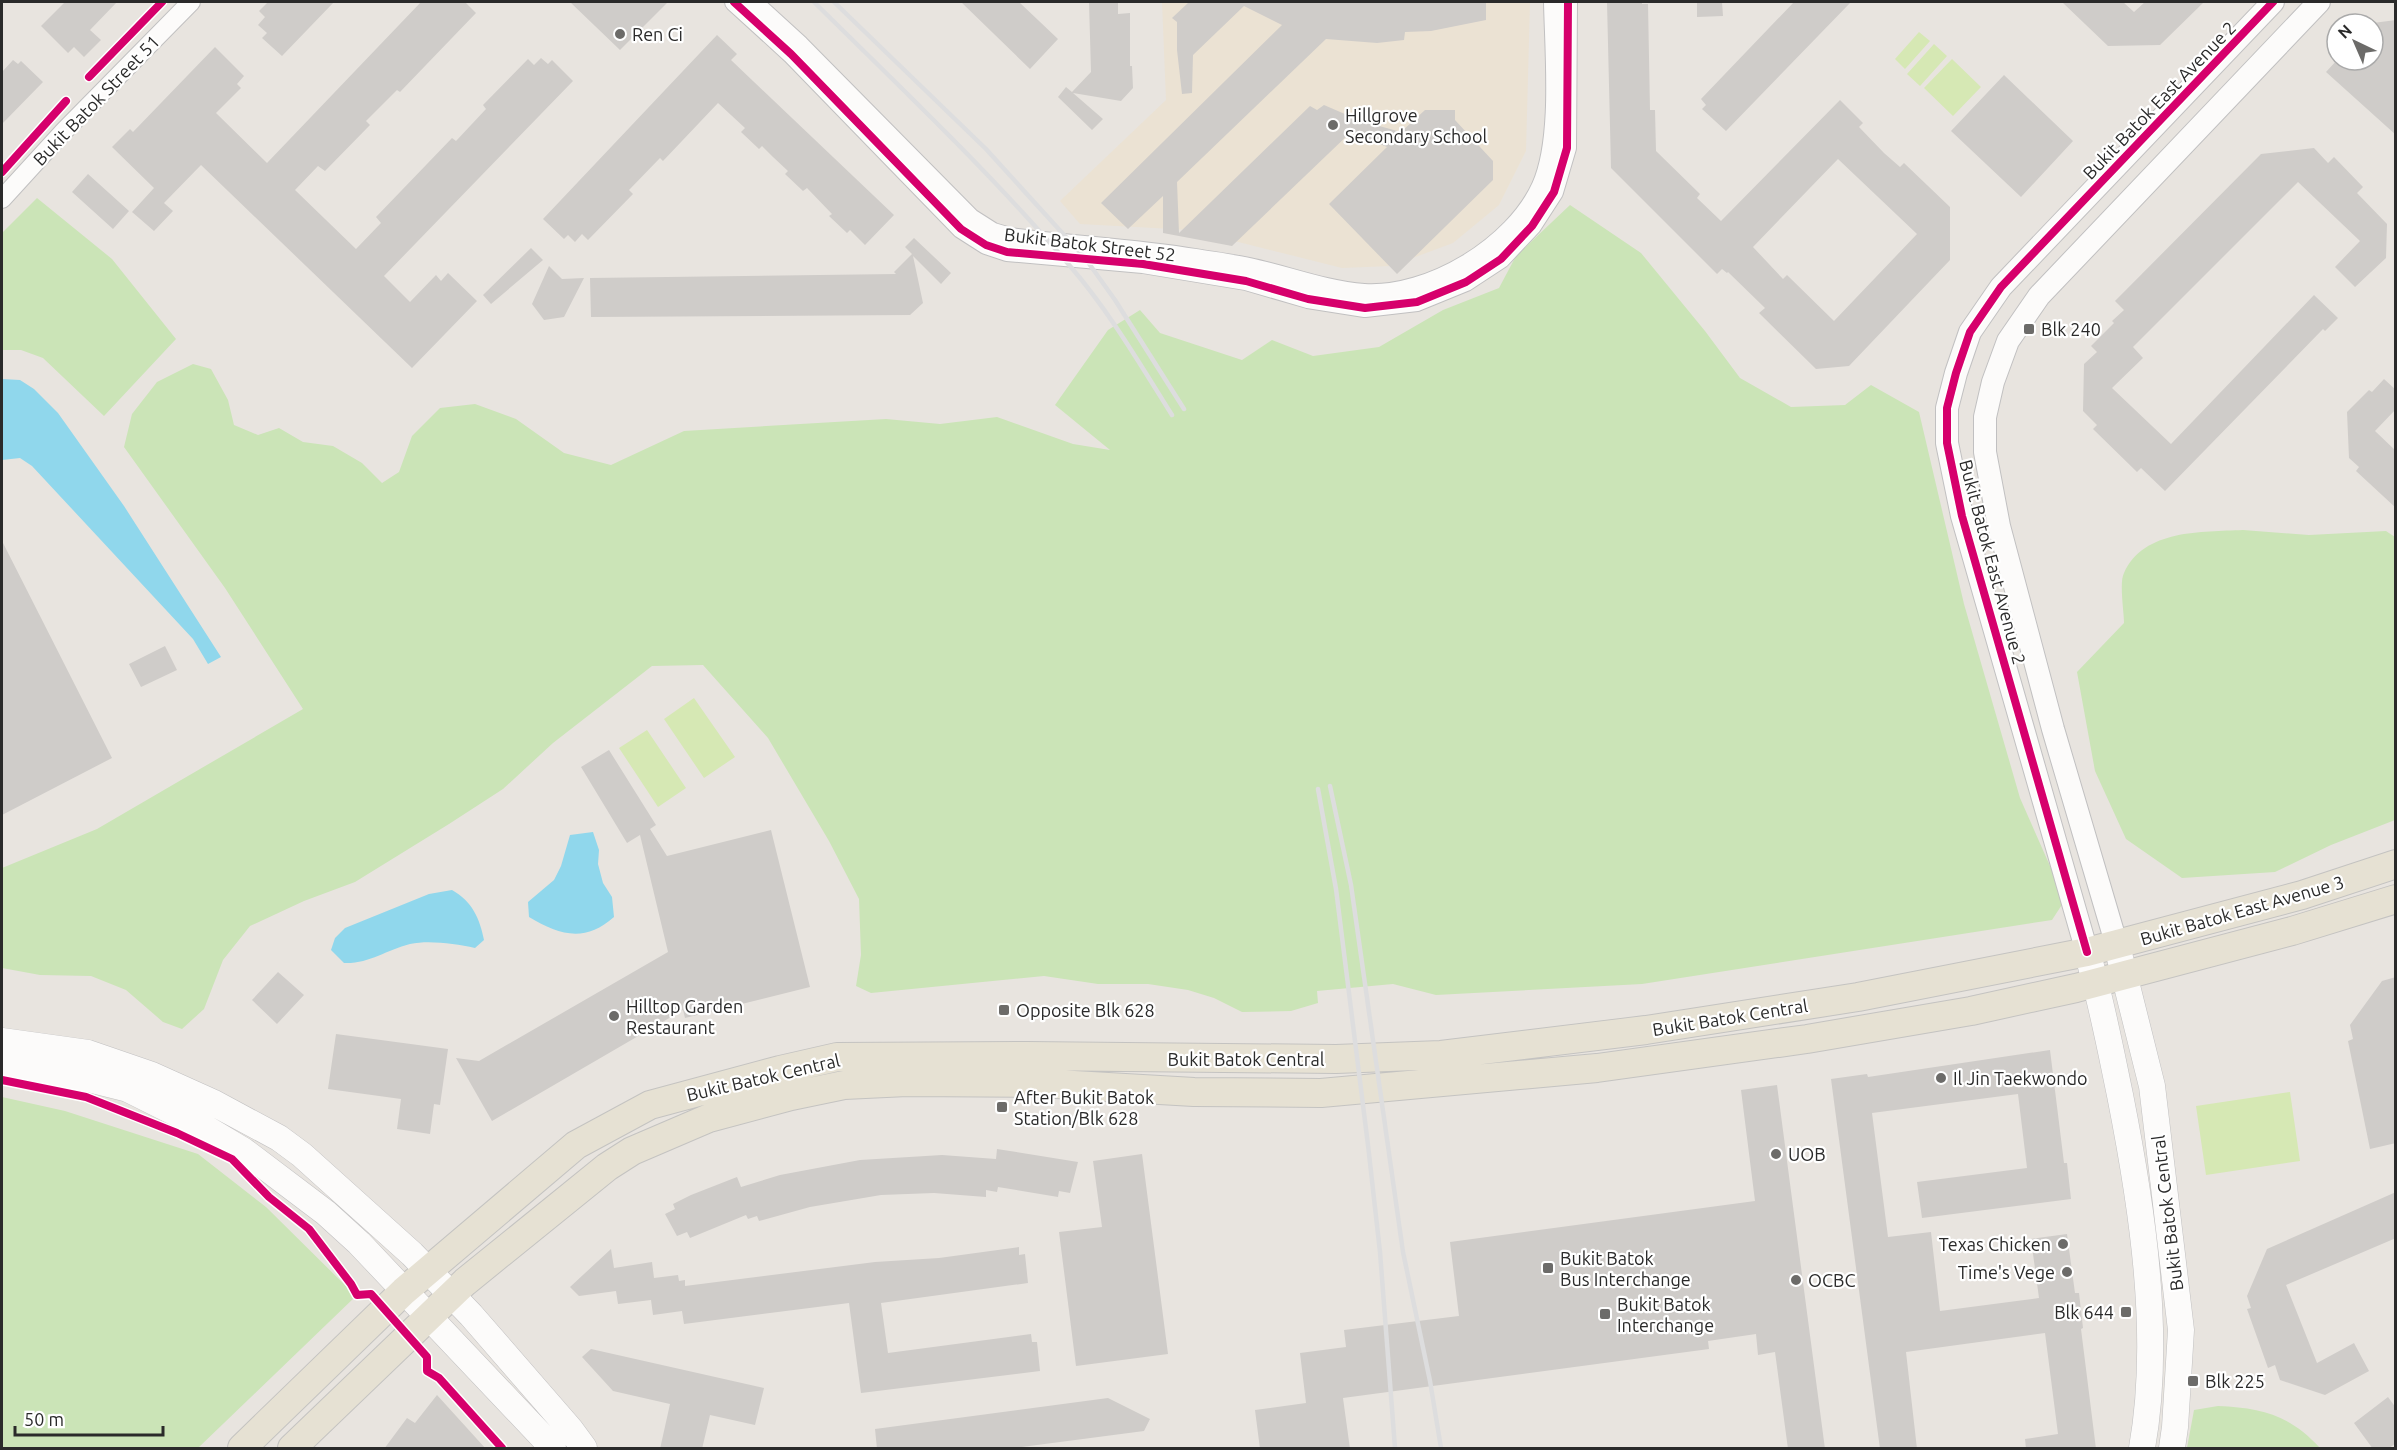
<svg xmlns="http://www.w3.org/2000/svg" width="2397" height="1450" font-family="Ubuntu,sans-serif">
  <style>
    .education { fill: #ebe2d3 }
    .green { fill: #cbe4b7 }
    .pitch { fill: #d6e8b4 }
    .water { fill: #90d7ec }
    .building { fill: #cfccc9; fill-rule: evenodd }
    .lines { fill: none; stroke-linecap: round; stroke-linejoin: round }
    .minor-casing { stroke: #c1c0c1; stroke-width: 20 }
    .tertiary-casing { stroke: #c1c0c1; stroke-width: 24 }
    .secondary-casing { stroke: #c1c0c1; stroke-width: 27 }
    .primary-casing { stroke: #c4c3c1; stroke-width: 30 }
    .minor { stroke: #fcfbfa; stroke-width: 18 }
    .tertiary { stroke: #fcfbfa; stroke-width: 22 }
    .secondary { stroke: #fcfbfa; stroke-width: 26 }
    .primary { stroke: #e6e1d3; stroke-width: 28 }
    .rail { stroke: #ddddde; stroke-width: 4.5 }
    .cycleway-casing { stroke: #fff; stroke-width: 11 }
    .cycleway { stroke: #d6006c; stroke-width: 8 }
    .poi-dot { fill: #6c6b69; stroke: #fff; stroke-width: 2 }
    .labels { text-anchor: middle; dominant-baseline: central; stroke-width: 4.5; stroke-linejoin: round; paint-order: stroke }
    .poi-label { font-size: 18px; fill: #2a2a2a; stroke: #fff; text-anchor: start }
    .street-label { font-size: 18px; fill: #2a2a2a; stroke: #fff }
  </style>
  <rect width="100%" height="100%" fill="#e8e4df"/>
  <path class="education" d="M1162,2H1530L1526,151L1499,205L1453,243L1391,266L1342,268L1191,230L1080,224L1060,201L1166,100Z"/>
  <path class="green" d="M37,198L112,259L176,339L104,416L43,358L21,350H2V233Z
    M1570,205L1641,253L1705,331L1740,378L1791,407L1845,405L1871,385L1919,412L1964,604L2020,798L2065,900L2052,920L1642,984L1436,995L1393,984L1317,991L1318,1003L1291,1011L1242,1012L1214,998L1188,990L1148,984H1098L1044,976L871,993L856,986L861,955L859,899L829,841L768,738L703,665L652,666L553,743L503,789L449,824L355,882L304,901L250,926L223,960L204,1009L182,1029L163,1022L126,990L91,976L40,975L2,968V868L97,829L303,709L225,588L124,447L132,414L157,382L193,364L211,369L228,400L234,425L258,435L279,428L303,442L333,446L362,463L382,483L399,472L412,436L440,408L475,404L516,419L564,453L611,465L684,431L886,419L940,424L997,417L1073,444L1110,450L1055,405L1108,330L1140,310L1160,333L1242,360L1272,340L1313,356L1379,347L1443,310L1499,288L1516,256Z
    M2243,530L2309,535L2386,531L2395,537V820L2331,845L2275,872L2182,878L2126,839L2095,771L2077,672L2124,623C2124,612 2119,582 2124,573C2144,529 2202,532 2243,530Z
    M2,1097L65,1111L198,1154L266,1207L356,1296L198,1448H2Z
    M2218,1406C2262,1408 2290,1415 2320,1448H2187L2194,1410Z"/>
  <path class="pitch" d="M1919,32L1930,41L1905,69L1895,59Z
    M1934,44L1947,56L1920,86L1907,74Z
    M1952,59L1981,87L1953,116L1924,88Z
    M694,698L735,757L704,778L664,719Z
    M647,730L686,788L658,807L619,748Z
    M2290,1092L2300,1161L2206,1175L2196,1106Z"/>
  <path class="water" d="M2,379L20,380L34,389L58,413L124,506L221,657L208,664L193,639L32,466L20,458L2,460Z
    M593,832L599,850L598,864L603,883L612,897L614,917C585,943 559,935 529,917L528,902L554,880L561,866L570,835Z
    M452,890C472,901 480,919 484,940L475,948C455,944 430,940 410,944C386,950 369,964 344,963L331,950L335,938L345,928L429,894Z"/>
  <path class="building" d="M65,2H117L90,30L101,40L84,57L74,47L68,53L41,26Z
    M268,2H334L282,56L262,38L267,33L258,25L265,17L259,11Z
    M421,2H465L476,13L400,92L397,90L366,121L370,125L325,171L318,166L295,190L356,249L381,223L376,217L452,138L456,141L486,109L483,105L528,59L534,65L541,58L548,64L552,60L573,81L384,276L410,302L436,275L441,281L448,273L477,301L412,368L201,165L164,203L173,211L154,231L132,212L154,188L112,147L130,129L133,132L215,47L244,76L237,84L241,88L216,113L267,163Z
    M570,2H668L620,50Z
    M961,2H1019L1058,39L1030,69Z
    M1089,2H1118V14L1130,13V66H1132L1133,88L1121,101L1073,93L1103,119L1092,130L1058,97L1066,87L1072,92L1091,72Z
    M1189,2H1486V20L1431,31L1405,32L1404,40L1377,43L1326,39L1177,182L1179,233L1310,106L1317,110L1324,105L1361,121L1401,132L1425,110H1455V120L1493,161V180L1397,274L1329,204L1387,147L1351,132L1232,246L1163,233V196L1128,229L1101,203L1282,25L1244,6L1193,55L1192,93L1182,94L1177,50V22L1172,18Z
    M1607,2H1642V4H1648L1650,110H1655L1656,151L1700,194L1697,198L1721,221L1840,100L1863,123L1859,127L1884,153L1900,167L1904,163L1950,207V260L1849,366L1816,369L1759,313L1765,308L1728,272L1727,273L1722,269L1717,274L1611,168ZM1838,159L1917,234L1834,321L1787,275L1783,279L1753,247Z
    M1697,2H1722L1723,16L1697,17Z
    M1794,2H1851L1726,131L1702,109L1706,105L1701,99Z
    M2062,2H2123L2134,12L2145,2H2204L2160,45L2108,46Z
    M2396,20V135L2326,72L2337,60H2373V23Z
    M717,35L737,54L731,60L894,215L865,245L850,230L847,233L829,216L832,214L807,188L803,191L785,174L788,171L773,157L762,146L759,149L741,132L745,128L718,103L663,161L660,158L629,190L633,194L588,240L582,234L575,242L568,235L564,239L543,219Z
    M13,60L18,64L21,61L43,82L2,124V72Z
    M2004,75L2073,141L2021,197L1951,131Z
    M2314,148L2328,163L2334,157L2363,187L2357,193L2387,224L2386,258L2355,287L2335,267L2360,241L2298,182L2133,347L2143,358L2112,388L2171,444L2314,295L2338,318L2325,331L2323,329L2165,491L2141,468L2137,472L2093,429L2097,425L2083,411L2084,364L2097,352L2091,346L2114,323L2112,321L2124,310L2115,301L2261,154Z
    M88,174L129,211L113,229L72,192Z
    M914,238L951,273L941,284L913,256L923,303L910,315L591,317L590,278L896,274L894,272L912,254L905,247Z
    M531,248L543,260L491,304L483,295Z
    M549,266L562,279L584,278L564,317L544,320L532,304Z
    M2384,379L2396,390V409L2375,431L2396,451V508L2356,471L2359,467L2349,458L2347,412L2369,390L2372,392Z
    M2,541L112,758L2,815Z
    M165,646L177,670L141,687L129,664Z
    M609,750L656,825L650,829L667,856L771,830L810,987L685,1018L683,1010L492,1121L456,1058L479,1061L668,952L640,835L627,843L581,767Z
    M278,972L304,995L277,1024L252,1000Z
    M2396,977V1143L2370,1149L2348,1041L2353,1039L2350,1025L2382,981Z
    M336,1034L448,1049L440,1105L434,1104L430,1134L397,1129L401,1099L328,1089Z
    M2050,1050L2064,1163H2067L2071,1199L1922,1218L1917,1182L2027,1168L2018,1094L1872,1113L1888,1237L1931,1232L1940,1311L2039,1298L2031,1239L2067,1234L2075,1293H2079L2083,1328L2081,1329L2096,1449H2026L2025,1439L2058,1434L2045,1333L1906,1352L1917,1449H1880L1831,1079L1867,1074L1868,1077Z
    M1777,1085L1825,1449H1788L1775,1352L1758,1355L1756,1334L1708,1341L1709,1349L1343,1398L1350,1449H1260L1255,1410L1306,1403L1300,1353L1346,1347L1344,1330L1459,1316L1450,1242L1755,1201L1741,1090Z
    M997,1149L1078,1162L1070,1193L1059,1191L1058,1197L998,1187L997,1192L986,1190V1197L934,1193L881,1195L810,1207L759,1221L757,1216L748,1219L746,1215L690,1238L687,1232L677,1236L665,1214L675,1209L673,1204L691,1195L737,1177L741,1187L780,1175L860,1160L942,1155L996,1159Z
    M1142,1154L1168,1354L1076,1366L1059,1232L1102,1227L1093,1161Z
    M2396,1192V1238L2286,1285L2317,1363L2354,1343L2369,1371L2325,1395L2280,1380L2275,1365L2268,1368L2247,1309L2251,1308L2247,1296L2267,1249Z
    M1019,1247V1255L1025,1254L1028,1283L881,1303L888,1353L1031,1334L1032,1342H1037L1040,1371L861,1393L849,1303L684,1324L682,1311L653,1315L651,1300L618,1304L616,1291L579,1296L570,1287L611,1249L614,1268L652,1262L654,1278L678,1275L679,1281L685,1280V1286L875,1262L939,1258Z
    M591,1349L764,1388L755,1425L710,1415L702,1449H660L670,1404L613,1391L582,1357Z
    M437,1395L486,1449H384L407,1418L415,1423Z
    M2388,1397L2396,1408V1443L2388,1449H2373L2354,1423Z
    M1108,1398L1150,1419L1144,1431L1007,1449H877L875,1429Z"/>
  <g class="lines">
    <defs>
      <path id="minor" d="M734,2L791,54L961,229L986,245L1007,252L1143,264L1246,281L1308,299L1365,308L1417,302L1466,282L1501,259L1532,226L1554,192L1567,148L1568,2
        M753,2L800,45L971,218L993,232L1010,237C1072,245 1134,248 1195,258C1213,261 1231,263 1249,267C1287,275 1324,290 1364,293C1430,297 1514,246 1541,186C1562,139 1554,53 1553,2
        M2,199L64,131L191,2"/>
      <path id="tertiary" d="M2117,946L2053,729L1999,526L1985,452V417L1993,382L2008,341L2039,296L2319,2
        M2087,952L1962,516L1947,443V408L1956,373L1970,332L2001,287L2273,2"/>
      <path id="secondary" d="M2117,946L2152,1086L2181,1330L2175,1427L2172,1448
        M2087,952C2101,999 2110,1047 2120,1095C2142,1206 2162,1336 2142,1448
        M2,1041L88,1053L152,1075L212,1102L279,1138L302,1155L412,1254L471,1315L570,1429L584,1448
        M2,1066L88,1079L128,1089L202,1126L244,1151L326,1213L359,1243L553,1448"/>
      <path id="primary" d="M242,1448L404,1291L576,1145L650,1105L780,1070L837,1057L1028,1056L1336,1059L1441,1055L1646,1030L1858,997L2087,952L2302,895L2396,864
        M292,1448L465,1282L607,1167L632,1151L709,1118L791,1096L844,1085L907,1082L1039,1083L1194,1092L1321,1093L1597,1068L1807,1039L1971,1011L2076,988L2292,931L2396,899"/>
    </defs>
    <use href="#minor" class="minor-casing"/>
    <use href="#tertiary" class="tertiary-casing"/>
    <use href="#secondary" class="secondary-casing"/>
    <use href="#primary" class="primary-casing"/>
    <use href="#minor" class="minor"/>
    <use href="#tertiary" class="tertiary"/>
    <use href="#secondary" class="secondary"/>
    <use href="#primary" class="primary"/>
    <path class="rail" d="M814,2C901,88 990,172 1070,266C1109,311 1140,364 1172,415
      M834,2L986,149L1085,258L1115,300L1184,409
      M1330,786L1351,885L1403,1252L1430,1381L1441,1448
      M1318,789L1336,889L1368,1145L1380,1252L1395,1448"/>
    <defs>
      <path id="cycleway" d="M734,2L791,54L961,229L986,245L1007,252L1143,264L1246,281L1308,299L1365,308L1417,302L1466,282L1501,259L1532,226L1554,192L1567,148L1568,2
        M89,77L162,2
        M2,172L66,101
        M2087,952L1962,516L1947,443V408L1956,373L1970,332L2001,287L2273,2
        M2,1080L86,1097L177,1133L232,1159L269,1197L309,1229L351,1284L357,1295L371,1294L427,1357V1371L439,1378L502,1448"/>
    </defs>
    <use href="#cycleway" class="cycleway-casing"/>
    <use href="#cycleway" class="cycleway"/>
  </g>
  <g class="poi-dot">
    <circle cx="620" cy="34" r="6"/>
    <circle cx="1333" cy="125" r="6"/>
    <rect x="2023" y="323" width="12" height="12" rx="3"/>
    <rect x="998" y="1004" width="12" height="12" rx="3"/>
    <circle cx="614" cy="1016" r="6"/>
    <circle cx="1941" cy="1078" r="6"/>
    <rect x="996" y="1101" width="12" height="12" rx="3"/>
    <circle cx="1776" cy="1154" r="6"/>
    <circle cx="2063" cy="1244" r="6"/>
    <rect x="1542" y="1262" width="12" height="12" rx="3"/>
    <circle cx="2067" cy="1272" r="6"/>
    <circle cx="1796" cy="1280" r="6"/>
    <rect x="2120" y="1306" width="12" height="12" rx="3"/>
    <rect x="1599" y="1308" width="12" height="12" rx="3"/>
    <rect x="2187" y="1375" width="12" height="12" rx="3"/>
  </g>
  <g class="labels">
    <g class="poi-label">
      <text x="632" y="34">Ren Ci</text>
      <text x="1345" y="115">Hillgrove<tspan x="1345" dy="21">Secondary School</tspan></text>
      <text x="2041" y="329">Blk 240</text>
      <text x="626" y="1006">Hilltop Garden<tspan x="626" dy="21">Restaurant</tspan></text>
      <text x="1016" y="1010">Opposite Blk 628</text>
      <text x="1953" y="1078">Il Jin Taekwondo</text>
      <text x="1014" y="1097">After Bukit Batok<tspan x="1014" dy="21">Station/Blk 628</tspan></text>
      <text x="1788" y="1154">UOB</text>
      <text x="2051" y="1244" text-anchor="end">Texas Chicken</text>
      <text x="1560" y="1258">Bukit Batok<tspan x="1560" dy="21">Bus Interchange</tspan></text>
      <text x="2055" y="1272" text-anchor="end">Time's Vege</text>
      <text x="1808" y="1280">OCBC</text>
      <text x="1617" y="1304">Bukit Batok<tspan x="1617" dy="21">Interchange</tspan></text>
      <text x="2114" y="1312" text-anchor="end">Blk 644</text>
      <text x="2205" y="1381">Blk 225</text>
    </g>
    <g class="street-label">
      <text transform="translate(96 100) rotate(-46)">Bukit Batok Street 51</text>
      <text transform="translate(2159 100) rotate(-46)">Bukit Batok East Avenue 2</text>
      <text transform="translate(1090 244) rotate(7)">Bukit Batok Street 52</text>
      <text transform="translate(1993 562) rotate(75)">Bukit Batok East Avenue 2</text>
      <text transform="translate(2242 910) rotate(-16)">Bukit Batok East Avenue 3</text>
      <text transform="translate(1730 1017) rotate(-9)">Bukit Batok Central</text>
      <text x="1246" y="1059">Bukit Batok Central</text>
      <text transform="translate(763 1077) rotate(-13)">Bukit Batok Central</text>
      <text transform="translate(2167 1213) rotate(-97)">Bukit Batok Central</text>
    </g>
  </g>
  <rect width="2397" height="1450" fill="none" stroke="#2a2a2a" stroke-width="6"/>
  <g transform="translate(2355 42) rotate(316)"><circle r="28" fill="#ffffff" stroke="#aaaaaa" stroke-width="1.5"/>
  <path d="M0-4.5L10 22L0 15L-10 22Z" fill="#6c6b69"/>
  <text y="-9" font-size="16" font-weight="bold" text-anchor="middle" fill="#2a2a2a">N</text>
  </g>
  <path d="M15 1426v9h148v-9" fill="none" stroke="#2a2a2a" stroke-width="3"/>
  <text x="24" y="1426" font-size="18" fill="#2a2a2a" stroke="#ffffff" stroke-width="4.5" paint-order="stroke">50 m</text>
</svg>
